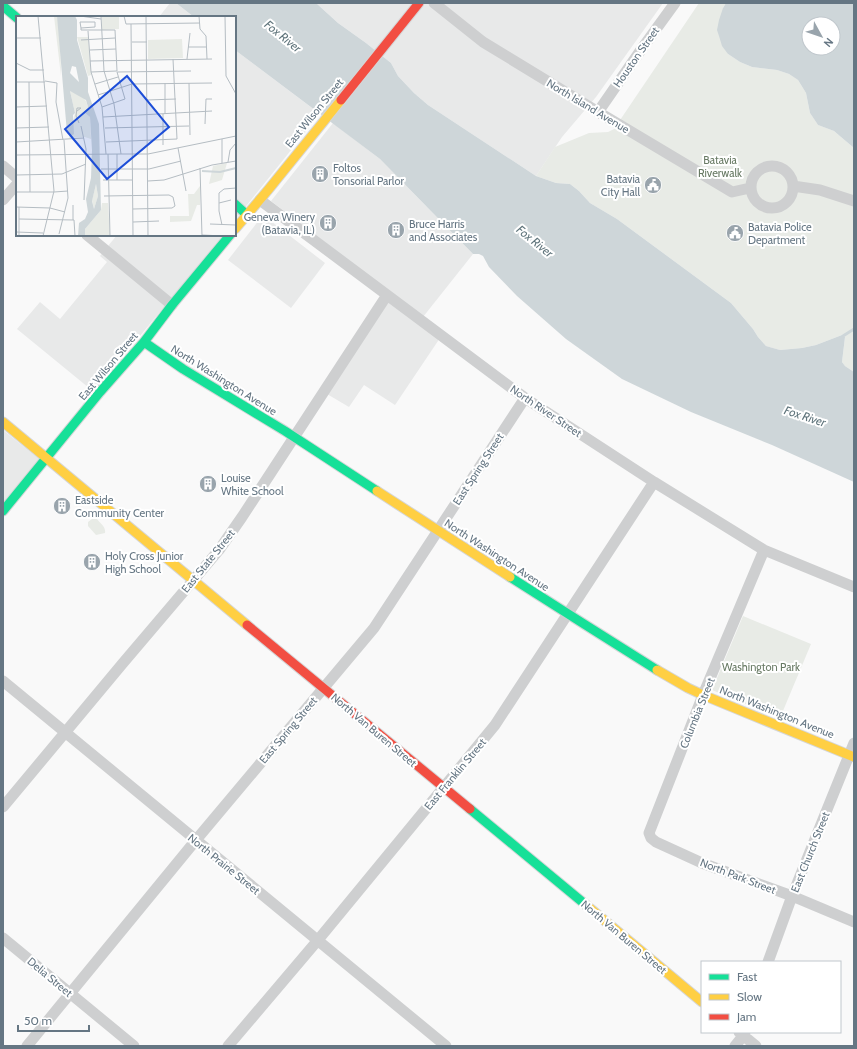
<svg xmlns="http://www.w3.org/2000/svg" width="857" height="1049" font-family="Cabin,sans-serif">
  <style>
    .built { fill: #e8e9e9 }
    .green { fill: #e8ebe6 }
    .water { fill: #ced6d9; fill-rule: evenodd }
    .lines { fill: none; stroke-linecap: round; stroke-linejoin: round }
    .stream { stroke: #ced6d9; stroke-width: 3 }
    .fast-casing { stroke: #d5d6d7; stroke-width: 11 }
    .slow-casing { stroke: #d5d6d7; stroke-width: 11 }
    .jam-casing { stroke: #d5d6d7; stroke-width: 11 }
    .street { stroke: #cecfd0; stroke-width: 11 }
    .fast { stroke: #16e098; stroke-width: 9 }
    .slow { stroke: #ffcf43; stroke-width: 9 }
    .jam { stroke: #f24e42; stroke-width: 9 }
    .labels { text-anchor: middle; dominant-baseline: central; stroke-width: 4; stroke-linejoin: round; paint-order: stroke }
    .street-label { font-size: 11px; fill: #657683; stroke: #fff }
    .park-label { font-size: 11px; fill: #687a64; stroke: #fff }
    .poi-label { font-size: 11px; fill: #657683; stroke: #fff; text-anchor: start }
    .water-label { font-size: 12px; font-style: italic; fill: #60757c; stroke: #fff }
    .inset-river { fill: none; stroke: #ced6d9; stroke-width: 2 }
    .inset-road { fill: none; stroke: #b5bdc3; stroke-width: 1 }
    .view { fill: #1d4ed8; fill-opacity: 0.15; stroke: #1d4ed8; stroke-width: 2 }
    .inset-edge { fill: none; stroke: #657683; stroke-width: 2 }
  </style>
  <rect width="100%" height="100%" fill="#f9f9f9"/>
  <path class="built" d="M170,3H176L194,17H159Z
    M316,3H663L596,97L562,137L536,176L428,105L414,93L398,76L391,63L366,43L338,23Z
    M235,50L320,114L235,220Z
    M333,123L380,159L473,254L423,317L271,201Z
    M263,215L325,263L291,308L228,260Z
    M117,235H223L94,392L17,329L40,302L60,319L107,262L100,256Z
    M388,300L440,338L395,405L364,385L349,407L327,394Z
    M3,430L39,459L3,503Z"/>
  <path class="green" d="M699,3H726L723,8L728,54L740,62L752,67L777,70L789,74L798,80L806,93L810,113L818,125L834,131L841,137L854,148V372L845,366L842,362L845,337L842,335L816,345L802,348L780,350L766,346L758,337L753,329L731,303L617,219L590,203L579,191L570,184L556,183L536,176L555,147L589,133L608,132L614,129Z
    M92,519H97C101,524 106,527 105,533L96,535L88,526V522Z
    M743,616L811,644L780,718L712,690Z"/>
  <path class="water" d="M176,3H316L338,23L366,43L391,63L398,76L414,93L428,105L536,176L556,183L570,184L579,191L590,203L617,219L731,303L753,329L758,337L766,346L780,350L802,348L816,345L842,335L845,337L842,362L845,366L854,372V482L772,445L691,412L622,379L566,339L517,296L489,267L483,256L479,254H473L380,159L235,50V17H194Z
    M726,3H854V148L841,137L834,131L818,125L810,113L806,93L798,80L789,74L777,70L752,67L740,62L728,54L722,46L719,36L717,30L719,20L723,8ZM809,24H833V48H809Z"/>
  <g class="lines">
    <path class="stream" d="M843,336L854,329"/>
    <defs>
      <path id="fast" d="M3,6L17,18
        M235,204L247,215
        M144,342L183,369L285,431L377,491
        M3,511L100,392L144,342L172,305L230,235
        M510,577L584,624L657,670
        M470,809L586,905"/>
      <path id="slow" d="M235,229L268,190L341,100
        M3,422L247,625
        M377,491L510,577
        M657,670L688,688L703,695L854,757
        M586,905L702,1002"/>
      <path id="jam" d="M341,100L419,3
        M247,625L470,809"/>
    </defs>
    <use href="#fast" class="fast-casing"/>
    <use href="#slow" class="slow-casing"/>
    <use href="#jam" class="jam-casing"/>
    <path class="street" d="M434,3L483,42L598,112L732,192L750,188
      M598,112L643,47L675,3
      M751 187a21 21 0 1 1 42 0a21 21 0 1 1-42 0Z
      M3,166L17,178
      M793,186L820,190L854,201
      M3,200L17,184
      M260,200L525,398L654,482L764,550L854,587
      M87,235L172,305
      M764,550L703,695L649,833L651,838L656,842L702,863L792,896L854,922
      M3,681L446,1046
      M3,807L123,663L219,550L242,517L387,295
      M3,938L134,1046
      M768,962L792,896L854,743
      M739,1032L756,1046
      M27,1046L196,840L374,628L525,398
      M228,1046L318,940L495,725L654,482
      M735,1046L743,1036L745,1032"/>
    <use href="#fast" class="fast"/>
    <use href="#slow" class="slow"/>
    <use href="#jam" class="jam"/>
  </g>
  <defs>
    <symbol id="building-disc" viewBox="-11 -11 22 22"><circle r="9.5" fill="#99a4ac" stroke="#fff"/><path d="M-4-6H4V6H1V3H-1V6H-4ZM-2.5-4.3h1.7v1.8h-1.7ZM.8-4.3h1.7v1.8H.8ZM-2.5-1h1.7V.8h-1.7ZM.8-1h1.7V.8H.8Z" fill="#fff"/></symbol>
    <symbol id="civic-disc" viewBox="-11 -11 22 22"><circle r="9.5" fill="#99a4ac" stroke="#fff"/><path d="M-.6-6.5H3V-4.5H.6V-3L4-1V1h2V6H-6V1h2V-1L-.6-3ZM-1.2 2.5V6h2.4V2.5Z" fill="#fff"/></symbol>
  </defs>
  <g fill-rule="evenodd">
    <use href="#building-disc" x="310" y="164" width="20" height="20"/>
    <use href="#civic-disc" x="643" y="175" width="20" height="20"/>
    <use href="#building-disc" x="318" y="213" width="20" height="20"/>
    <use href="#building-disc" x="386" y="220" width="20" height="20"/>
    <use href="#civic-disc" x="725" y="223" width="20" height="20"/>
    <use href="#building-disc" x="198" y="474" width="20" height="20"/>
    <use href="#building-disc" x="52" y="496" width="20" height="20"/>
    <use href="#building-disc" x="82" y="552" width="20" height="20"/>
  </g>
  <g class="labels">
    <g class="street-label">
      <text transform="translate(636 57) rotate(-55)">Houston Street</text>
      <text transform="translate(588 106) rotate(31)">North Island Avenue</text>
      <text transform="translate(314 113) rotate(-51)">East Wilson Street</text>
      <text transform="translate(108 366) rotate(-50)">East Wilson Street</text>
      <text transform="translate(224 380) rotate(32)">North Washington Avenue</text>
      <text transform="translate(546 411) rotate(34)">North River Street</text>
      <text transform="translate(478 469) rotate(-57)">East Spring Street</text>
      <text transform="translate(497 555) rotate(33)">North Washington Avenue</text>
      <text transform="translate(208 561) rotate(-51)">East State Street</text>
      <text transform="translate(777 712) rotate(22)">North Washington Avenue</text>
      <text transform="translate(697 713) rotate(-68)">Columbia Street</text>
      <text transform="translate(288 730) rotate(-50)">East Spring Street</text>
      <text transform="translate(374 730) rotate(40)">North Van Buren Street</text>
      <text transform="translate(455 774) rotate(-50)">East Franklin Street</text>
      <text transform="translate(810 852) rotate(-68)">East Church Street</text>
      <text transform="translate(224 864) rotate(39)">North Prairie Street</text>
      <text transform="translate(738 876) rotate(21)">North Park Street</text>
      <text transform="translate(624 937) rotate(40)">North Van Buren Street</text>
      <text transform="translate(50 977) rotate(40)">Delia Street</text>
    </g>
    <g class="park-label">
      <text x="720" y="160">Batavia<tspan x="720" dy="13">Riverwalk</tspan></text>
      <text x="761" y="667">Washington Park</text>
    </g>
    <g class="poi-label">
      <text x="333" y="168">Foltos<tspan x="333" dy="13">Tonsorial Parlor</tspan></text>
      <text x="640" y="179" text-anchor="end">Batavia<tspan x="640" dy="13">City Hall</tspan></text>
      <text x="315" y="217" text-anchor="end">Geneva Winery<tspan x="315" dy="13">(Batavia, IL)</tspan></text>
      <text x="409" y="224">Bruce Harris<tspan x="409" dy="13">and Associates</tspan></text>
      <text x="748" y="227">Batavia Police<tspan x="748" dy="13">Department</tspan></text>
      <text x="221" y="478">Louise<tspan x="221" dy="13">White School</tspan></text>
      <text x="75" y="500">Eastside<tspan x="75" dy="13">Community Center</tspan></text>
      <text x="105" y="556">Holy Cross Junior<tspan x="105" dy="13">High School</tspan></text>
    </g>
    <g class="water-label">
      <text transform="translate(283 36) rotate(39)">Fox River</text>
      <text transform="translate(535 241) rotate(39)">Fox River</text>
      <text transform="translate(805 416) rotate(18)">Fox River</text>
    </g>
  </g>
  <g transform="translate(16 16)">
    <rect width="220" height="220" fill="#f9f9f9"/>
    <path d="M38,0H41L44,12L45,60ZM86,0H103V13L86,14ZM61,21H72L75,59L72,60ZM166,23L167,42L132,43V24ZM54,75L66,80L70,85L72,91L69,97L74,101L75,123L69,121L53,122L59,97ZM211,147L206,164L193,168L197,150ZM80,168L82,180L78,193L76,184ZM184,170V189H181L175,205L154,206V200H173L172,178H178ZM86,187H92L94,220H69V213L85,194Z" fill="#e8ebe6"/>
    <path d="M41,0H59L61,4V24L72,62V76L83,108L85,194L69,213V220H62L63,207L69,203L72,196L70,183L75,162L76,134L74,101L69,97L72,91L70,84L54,75L59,97L57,99L58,118L55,120L51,117ZM56,50L60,51L63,66L54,57ZM80,168L82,180L78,193L76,185Z" fill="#ced6d9" fill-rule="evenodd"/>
    <path class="inset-river" d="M186,155L204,156L220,152"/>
    <path class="inset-road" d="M22,0L38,175L27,220M64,0L85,3M108,0L110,8L184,7M130,0L132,220M183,0L184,13L190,20L191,43M209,0L210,60L220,78M115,8L117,220M65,12L79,11V6H64L65,12V14H99L101,55L75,56M72,15L75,56L86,91L90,138M0,22H25M65,24L99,22M116,26H131M172,31H190M74,34L100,33M171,43L174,17M74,45L196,43M0,47L14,54H28M29,65L41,67L40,86L47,124M0,66H29M13,66L14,176M149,67V98M173,67L174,119M79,68L102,61M82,79L116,68L196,67M131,84L160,83M0,91L31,90M86,91L109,83L101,56L175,55M61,95L65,92H61L60,100L61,102L63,107M147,98V129M87,101L196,95M189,108L190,83H196M65,110L70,133L68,184M0,112L33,111M89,112L173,110M206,123V147M0,126L68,122M90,126L161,123L157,43M162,132L170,175M92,138L94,220M101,138V164M105,138H132L220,120M0,139L105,138L98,88L88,55L85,0M212,146L214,134L220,127M184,152L186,220M85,153H133L165,145M0,159L46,158L70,148M87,164H116M132,165L148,164L196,149L220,145M0,176H38M38,176L52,175M88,180L153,179L157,181L159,190L156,192L117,193M203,187L215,184M57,189V204M0,191L34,192L49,196M3,203L58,204L59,220M117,206L143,205M194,208L220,209M206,209L203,195V177L208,173L220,172M0,216L27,217M43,218L52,182L48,124M186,219L207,220M3,220V191"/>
    <path class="view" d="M111,60L153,111L91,163L49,113Z"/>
    <rect width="220" height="220" class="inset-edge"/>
  </g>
  <rect width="857" height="1049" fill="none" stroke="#657683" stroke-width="8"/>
  <rect x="701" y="961" width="140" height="72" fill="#ffffff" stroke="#c1c8cd"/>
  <rect x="709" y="974" width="20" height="6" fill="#16e098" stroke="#c1c8cd"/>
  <text x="737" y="981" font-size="12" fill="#657683">Fast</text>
  <rect x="709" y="994" width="20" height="6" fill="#ffcf43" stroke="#c1c8cd"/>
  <text x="737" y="1001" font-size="12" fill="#657683">Slow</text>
  <rect x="709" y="1014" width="20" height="6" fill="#f24e42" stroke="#c1c8cd"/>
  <text x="737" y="1021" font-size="12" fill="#657683">Jam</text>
  <g transform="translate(821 36) rotate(130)"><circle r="19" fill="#ffffff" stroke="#c1c8cd"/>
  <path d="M0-3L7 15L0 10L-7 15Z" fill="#99a4ac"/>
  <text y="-6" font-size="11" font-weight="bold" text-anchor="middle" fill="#657683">N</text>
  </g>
  <path d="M18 1025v6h71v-6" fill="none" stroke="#657683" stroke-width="2"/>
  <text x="24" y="1025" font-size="12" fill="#657683" stroke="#ffffff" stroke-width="3" paint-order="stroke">50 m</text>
</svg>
